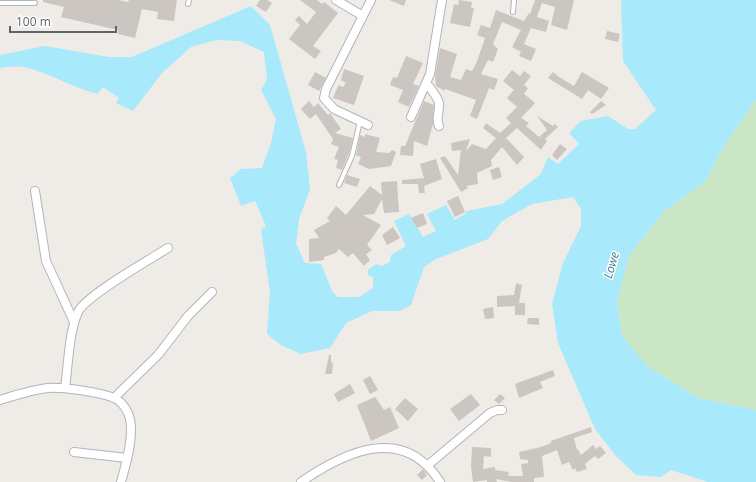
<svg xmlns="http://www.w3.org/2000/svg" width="756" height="482" font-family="'Open Sans',sans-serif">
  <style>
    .green { fill: #cbe6c4 }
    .water { fill: #a9e9fc }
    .building { fill: #cbc6c2 }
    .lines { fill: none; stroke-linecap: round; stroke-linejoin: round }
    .service-casing { stroke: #b1b5b8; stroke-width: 6 }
    .minor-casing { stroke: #b1b5b8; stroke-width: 10 }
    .service { stroke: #fff; stroke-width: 4 }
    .minor { stroke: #fff; stroke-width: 8 }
    .labels { text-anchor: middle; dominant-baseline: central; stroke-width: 3; stroke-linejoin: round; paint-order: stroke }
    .water-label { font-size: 12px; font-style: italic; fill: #3c7994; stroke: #fff }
  </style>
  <rect width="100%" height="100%" fill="#efebe6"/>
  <path class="green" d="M756,100V410L698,398L647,366L622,335L617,301L629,256L664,211L706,181L724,146Z"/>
  <path class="water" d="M623,0H756V100L724,146L706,181L664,211L629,256L617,301L622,335L647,366L698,398L756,410V482H708L671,470L661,477L636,475L616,456L595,429L558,343L552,304L563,263L581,226V209L573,197L532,204L502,221L488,239L436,259L424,267L411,305L400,311H372L346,323L330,348L301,354L281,345L267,334L270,292L261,230L266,226L255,201L241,206L230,178L241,169L262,168L271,143L276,119L261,90L267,79L264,52L240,41L216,40L191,47L162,73L133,111L116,103L119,98L103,87L98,94C72,88 50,73 25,67C17,65 8,67 0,68V55L45,46L109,57H132L251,6L270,25L306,152L310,189L299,219L296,244L305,263L321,264L333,293L338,297H359L373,288V277L368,275V270L376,264L382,266L390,262L391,255L406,246L394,221L409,214L423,237L436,231L427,214L446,205L455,220L465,214L467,211L502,204L541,174L548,157L558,164L579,144L569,133L581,121L608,116L628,129H635L656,110L623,61L621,1Z"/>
  <path class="building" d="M43,0H118L128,2L129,0H177L174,21L157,19L158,12L142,9L135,38L118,34V30L61,17L64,7L43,2Z
    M260,0H267L272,3L266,12L256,6Z
    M300,0H317L322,4L324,2L338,13L313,46L321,51L315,59L289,39L300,25L295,20L299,16L307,24L316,12Z
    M389,0H406L404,6Z
    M459,0L472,2L471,8H474L470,27L450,23L454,4L458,5Z
    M535,0H574L567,30L551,25L555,7L542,3L537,17L549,21L546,32L531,28L524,44L536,49L531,61L519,56L521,52L512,47L521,30L502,22L493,44L498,49L493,62L488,60L481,74L498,79L494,90L489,88L477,119L470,116L476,100L445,89V91L436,86L435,76L440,48L457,54L450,77L461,80L466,69L472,71L476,64L485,38L477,35L481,25L490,28L496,10L524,21L529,13L530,14Z
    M607,31L620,34L618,42L605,39Z
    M406,56L423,63L413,84L419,86L409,107L398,102L403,90L390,85L393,77L397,78Z
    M344,69L364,76L354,105L333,98L338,86L339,85L343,87L346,83L341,80Z
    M512,70L520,76L524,71L531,76L524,85L528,88L524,94L535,103L521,118L529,123L526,126L539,137L547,130L537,116L553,126L555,124L558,127L545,139L547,141L541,150L517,128L506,138L524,157L517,165L502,147L491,160L492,166L477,173L478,184L466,186L468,188L461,192L440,158L445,156L458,175L461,150L452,151L451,143L470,139L466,151L472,144L486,149L496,138L483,128L486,123L500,133L511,123L506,118L517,107L507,98L514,90L503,81Z
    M315,72L326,78L319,91L308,85Z
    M553,72L559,77L574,86L582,72L609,88L601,99L588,90L582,99L548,78Z
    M309,101L314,107L318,103L328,115L330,113L341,129L335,133L353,138L349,153L342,170L336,168L338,160L334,159L339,147L331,144L333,139L316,114L310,119L301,109Z
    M424,101L434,105L433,124L427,146L414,141L413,156L400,155L401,146H405Z
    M601,101L606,105L592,114L590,112Z
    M365,134L380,138L376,152L389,153L392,150L396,152L391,166L369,169L358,164L361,157L356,155L360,135L365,137Z
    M560,144L567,149L557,160L552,155Z
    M436,159L442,179L424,186L425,193H419L418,184H402V180L424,178L420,164Z
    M499,167L502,177L493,180L490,170Z
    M347,175L360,179L357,187L344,183Z
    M397,181L399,212L384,213L382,199L374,214L363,215L381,225L367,245L372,250L366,254L370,260L364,266L353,253L348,257L339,249L336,253L324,257V260L309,262V239L319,238L314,230L330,221L327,218L336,206L346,215L370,186L382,195L381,182Z
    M458,196L465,212L455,217L447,201Z
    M423,213L427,224L417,228L411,218Z
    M393,227L400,238L387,245L382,235Z
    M516,283L522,285L519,303H525V315H515V306L497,307V296L514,295Z
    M493,307L494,318L485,319L483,309Z
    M528,318H539V325L527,324Z
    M329,355H331V363L333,362L332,374H325Z
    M553,370L555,376L540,382L543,388L519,398L515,384Z
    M370,376L378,390L370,394L363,380Z
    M350,384L355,393L338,402L334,394Z
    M471,394L480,405L459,421L450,409Z
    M500,394L505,398L499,404L494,400Z
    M375,397L384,410L390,407L399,428L371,441L357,405Z
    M405,398L418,409L408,421L395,409Z
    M591,427L592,432L574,438L577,450L578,449L581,455L593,445L596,449L600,446L606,453L598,459L595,456L585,464L587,469L577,472L575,468L573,470L569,462L562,465L557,450L542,456L544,477L534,478V482H512L496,479L497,482H487V480L473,482L471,467L472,447L491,448V457L484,456L483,469L495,467V470L509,472L508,476H523L521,464L528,463V460L520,459L519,452L541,447L551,443V441Z
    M423,469L427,475L422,480L417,475Z"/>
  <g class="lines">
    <defs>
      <path id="service" d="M0,3H35
        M188,4L189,0
        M513,12L514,0
        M339,185L352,156L360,121"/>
      <path id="minor" d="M336,0L363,16
        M427,84C431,89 437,96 439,103C440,112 435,118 439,126
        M411,117L430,74L442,0
        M368,125L334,109L324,98L326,89L371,0
        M35,191L46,261L74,322
        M65,388C68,367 69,331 78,312C85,296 149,260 168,248
        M114,398L158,355L188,316L212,292
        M0,400C16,395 31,390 48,388C63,387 100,392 114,398C120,400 125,407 128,413C136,431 126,464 121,482
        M74,452L127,458
        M428,465L490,413L497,410H502
        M301,482C346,451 404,424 440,482"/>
    </defs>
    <use href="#service" class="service-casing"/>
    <use href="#minor" class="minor-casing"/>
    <use href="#service" class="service"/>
    <use href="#minor" class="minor"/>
  </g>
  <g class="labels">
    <g class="water-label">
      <text transform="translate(611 265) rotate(-74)">Lowe</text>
    </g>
  </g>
  <path d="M10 26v6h106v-6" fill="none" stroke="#5e6366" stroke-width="2"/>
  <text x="16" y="26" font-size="12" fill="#5e6366" stroke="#ffffff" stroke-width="3" paint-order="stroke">100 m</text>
</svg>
